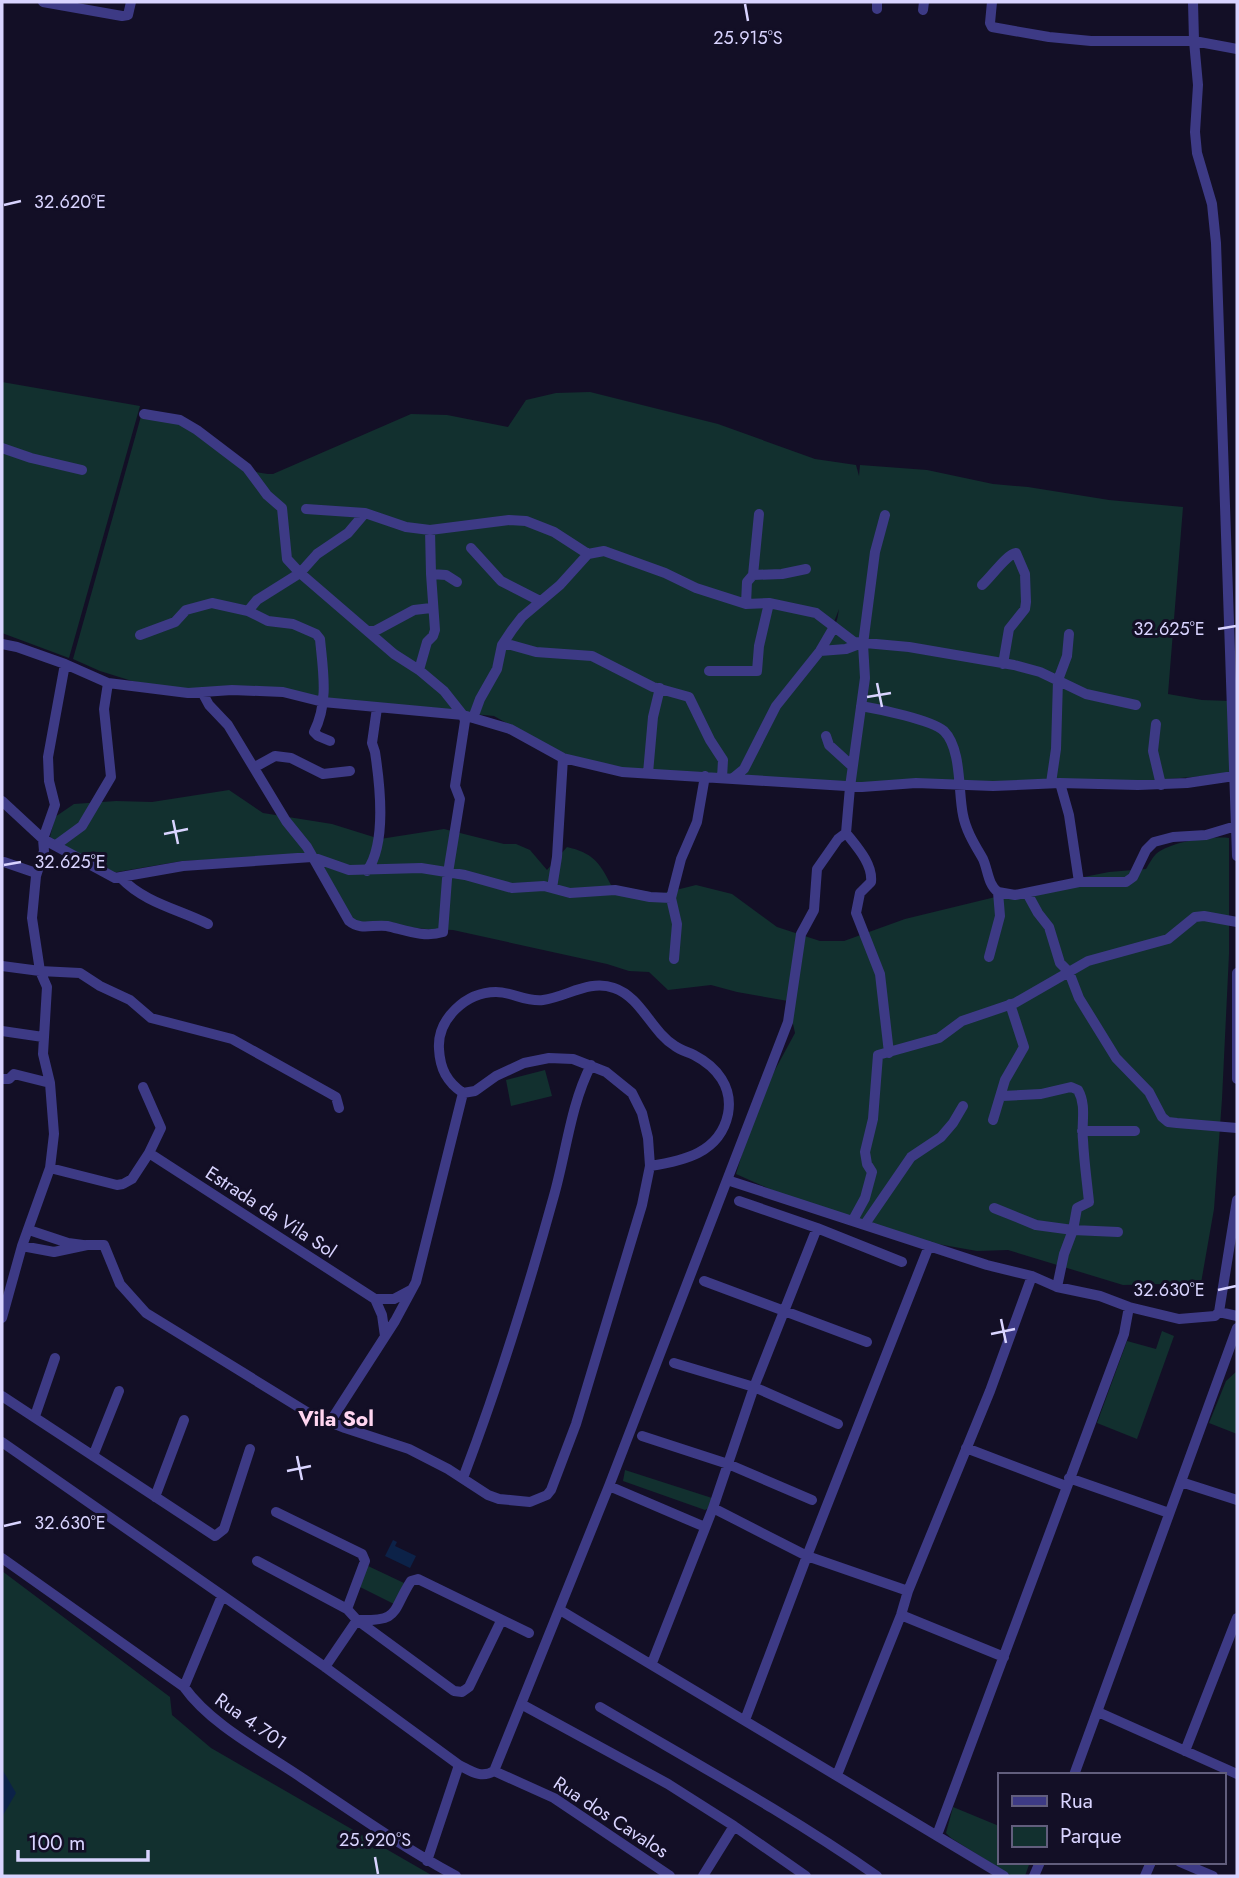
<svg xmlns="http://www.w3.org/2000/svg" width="1239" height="1878" font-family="Jost,sans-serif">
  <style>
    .green { fill: #12302f }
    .water { fill: #0c2248 }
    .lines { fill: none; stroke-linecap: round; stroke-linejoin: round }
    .minor { stroke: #3d3a85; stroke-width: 10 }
    .ticks { fill: none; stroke: #d9d4ff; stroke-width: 2.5 }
    .labels { text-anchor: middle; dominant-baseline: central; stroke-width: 6; stroke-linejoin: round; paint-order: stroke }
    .street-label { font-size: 19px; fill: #d9d4ff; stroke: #130f26 }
    .neighbourhood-label { font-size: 21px; font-weight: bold; fill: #ffd6f0; stroke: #130f26 }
    .ticks-label { font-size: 18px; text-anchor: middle; fill: #d9d4ff; stroke: #130f26; stroke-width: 6; stroke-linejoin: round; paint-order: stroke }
  </style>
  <rect width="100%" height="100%" fill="#130f26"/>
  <path class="green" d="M2,382L140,406L69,658L2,633Z
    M590,392L718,424L815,459L856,465L859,476L860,465L927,470L993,484L1028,487L1109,500L1183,507L1168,694L1202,700L1230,701V774L1142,781L980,783L840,782L743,778C752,760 758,740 767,723C788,684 834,654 839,609C826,649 792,676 769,711C755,734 751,754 733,776L625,769L565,756L494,716L349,702L285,691L235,688L177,690L132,681L100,671L73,659L143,409C161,414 177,420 193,430C222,447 237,474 273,474L411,414L447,415L508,427L526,400L556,393Z
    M229,790L263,813L332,824L380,839L444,829L504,844H516L530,850L547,870L567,847C592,853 599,861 611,885L660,894L696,885L732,894L777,927L820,941H844L905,919L1049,884L1109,872L1146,869C1149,864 1152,858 1156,854C1170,842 1210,836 1229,838V954L1222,1099L1214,1209L1201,1283L1123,1285L1008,1250L977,1251L932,1243L792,1199L736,1174L758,1101L795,1033L788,1001L737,992L711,985L668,990L649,972L629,971L607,964L453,930L426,929L353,921L331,884L318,854L182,861L111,873L50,837L55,817L74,804L116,801L152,802Z
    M545,1070L552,1096L511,1106L506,1080Z
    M1162,1331L1174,1336L1137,1439L1097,1423L1127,1341L1156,1349Z
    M1237,1371V1434L1209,1423L1226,1381Z
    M625,1470L712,1498L709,1508L705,1510L623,1481Z
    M368,1566L404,1583L394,1604L358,1586Z
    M2,1571L170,1697L172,1715L211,1748L433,1876H2Z
    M953,1807L999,1826V1862H1030L1025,1876H1012L951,1838L946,1833Z"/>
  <path class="water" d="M393,1540L397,1542L395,1546L416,1556L410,1568L385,1556Z
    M2,1769L16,1793L2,1817V1799L4,1796L2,1792Z"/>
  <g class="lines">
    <path class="minor" d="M43,2L122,16L128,15L131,2
      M992,2L990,23L992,27L1049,37L1091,41H1194L1237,49
      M1193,2L1194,41L1198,85L1195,132L1197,153L1212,204L1216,243L1237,856
      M877,9V2
      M923,10L924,2
      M144,414L180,420L197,430L247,468L267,495L282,508L287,559L300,573L257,600L248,611
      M2,448L31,458L82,470
      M306,509L365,513L406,527L430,530L509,520L526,521L554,532L588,554
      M430,530L431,574L446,575L457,582
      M471,548L501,581L540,601
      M753,575L782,574L806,569
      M982,585C992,576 1007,554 1016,553L1025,574L1026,602L1025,609L1009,629L1003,664
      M746,604L747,582L753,575L759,514
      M370,631H375L414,610L431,608
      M140,635L175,622L186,610L212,603L248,611L268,621L293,624L316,634L320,639C323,671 329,702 314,732L318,736L330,741
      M2,644L17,647L65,664L108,683L188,693L232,690L283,692L323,702L463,715L510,729L563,758L622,772L862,787L916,783L993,786L1060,783L1138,785L1187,783L1234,776
      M502,645H511L536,652L592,656L653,687L689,697L710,740L723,760L722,778
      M820,651L846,649L859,644
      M419,670L427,642L433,636L435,630L431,574
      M709,671H757L759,646L769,603
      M202,692L209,705L228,725L286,821L307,847L349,921C361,931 373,924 387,926C405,930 424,938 443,932L447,879L460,799L455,786L465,721L463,715L444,691L419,670L394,654L300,573L317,554L348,533L365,513
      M861,706C879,709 932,720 944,731C962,749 958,792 963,815C966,831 975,845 983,859C988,870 988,885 998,892L1000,916L989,957
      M473,718L480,699L497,669L502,645L512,630L522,617L560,585L588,554L604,551L665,573L696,588L746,604L769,603L816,613L854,642L909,647L1014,665L1040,672L1086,694L1136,705
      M1156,724L1153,751L1161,785
      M826,736L829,745L852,766
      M255,767L275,756L291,758L323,774L350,771
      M648,773L653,717L660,688
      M733,778L744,769L776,706L820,651L834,627
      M1051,783L1056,749L1058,680L1067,656L1069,634
      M1060,783L1069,815L1079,882
      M2,801L43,839L115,878L183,866L312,857L349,870L421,868L465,875L512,888L544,886L570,893L615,890L650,897L671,898
      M846,833C857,847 873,864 871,882L860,893L856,913L880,974L889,1053
      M56,845L82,826L111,777L104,709L108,683
      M4,862L36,873
      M367,871C387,843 380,785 375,752L372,743L377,708
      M121,878C145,903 178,909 208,924
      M552,888L557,857L563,758
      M998,892L1015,895L1079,882H1126L1133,877L1146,850L1154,842L1173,837L1206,835L1236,826
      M1027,893L1038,913L1049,927L1060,963L1069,972L1079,998L1116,1058L1149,1092L1162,1117L1168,1122L1177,1123L1237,1128
      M674,959L677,924L671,898L681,859L697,822L705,776
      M2,966L40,971L80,973L100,986L130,1000L151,1018L232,1039L329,1093L336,1097L339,1108
      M1237,973V1079
      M2,1031L43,1037
      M2,1079H9L14,1074L50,1083
      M1002,1096L1041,1094L1071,1087L1078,1090C1087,1106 1081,1123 1083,1140C1084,1161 1087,1182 1089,1202L1077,1208L1073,1230L1064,1254L1057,1287
      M993,1120L1005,1080L1024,1047L1010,1004
      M1082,1131H1135
      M149,1153L375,1299L382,1315L385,1336
      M50,1168L117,1185L123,1184L132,1179L149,1153L161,1128L143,1087
      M727,1180L987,1265L1032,1276L1057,1287L1100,1296L1129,1307L1179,1319L1215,1316L1219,1312L1237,1200
      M739,1201L817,1228L902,1262
      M994,1208L1036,1225L1073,1230L1118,1232
      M853,1220L865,1198L872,1172L867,1164L865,1152L873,1119L878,1055L939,1038L962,1021L1015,1003L1088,961L1168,939L1195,917L1204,916L1237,922
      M865,1224L911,1157L941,1137L953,1123L963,1106
      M817,1228L754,1387L838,1424
      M29,1230L68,1243L83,1245
      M22,1246L54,1252L87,1245H104L120,1284L146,1313L310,1414L345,1428L409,1449L448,1469L488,1495L499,1499L530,1502L547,1495L551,1490L576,1424L642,1205L650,1166L648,1138L642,1113L632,1093L606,1072L573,1059L549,1058L524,1063L496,1076L475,1091L463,1093C447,1082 440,1069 439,1049C437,1019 466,992 496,992C512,992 526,1002 543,1000C567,997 589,979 614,988C641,997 651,1031 675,1046C680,1050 688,1052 694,1055C717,1067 733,1087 728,1114C720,1153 683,1161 650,1166
      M704,1281L867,1342
      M375,1299H394L411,1290
      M1219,1312L1237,1316
      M2,1318L22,1246L50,1168L54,1134L50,1083L43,1054L47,987L40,971L32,918L36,876L44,851L43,839L55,805L49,781L48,757L65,664
      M674,1363L754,1387L713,1508L807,1556L908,1591
      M2,1396L215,1536L224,1529L250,1449
      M35,1416L55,1358
      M330,1422L395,1321L416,1282L463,1093
      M642,1436L728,1464L812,1500
      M2,1442L325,1667L459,1765C471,1771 481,1779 494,1771L609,1486L788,1022L801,934L814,910L817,869L838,839L846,833L850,787L865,678L863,644L875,552L885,515
      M966,1448L1066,1486
      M93,1456L119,1391
      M463,1478C498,1386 527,1293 553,1199C566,1155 570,1106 591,1065
      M1069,1478L1169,1513
      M1181,1482L1237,1500
      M609,1486L705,1527
      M155,1497L184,1420
      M276,1512L362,1554L365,1561L347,1609L357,1620L454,1691L462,1692L469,1687L501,1621
      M2,1558L184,1687C211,1725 264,1752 302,1778C353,1812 402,1847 456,1876
      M257,1561L347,1609
      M560,1610L1004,1876
      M901,1615L1004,1657
      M358,1620C401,1621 391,1612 411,1581L418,1579L529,1633
      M652,1663L713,1508
      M325,1667L357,1620
      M184,1687L222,1596
      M521,1704L668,1784L734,1826L806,1876
      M600,1707C693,1762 788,1814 877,1876
      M1098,1712L1237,1774
      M745,1720L807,1556L929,1246
      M1185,1751L1237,1618
      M494,1771L554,1798L670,1876
      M837,1775L901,1615L908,1591L990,1391L1032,1276
      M1074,1775L1237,1328
      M937,1835L1124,1334L1129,1307
      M427,1861L459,1765
      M1180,1862L1213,1876
      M703,1876L734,1826
      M1034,1876L1040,1862
      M1145,1876L1151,1862"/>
  </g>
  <path class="ticks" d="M745,4L748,21M4,205L21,201M1218,629L1236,626M877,683L882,707M867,697L891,693M173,820L178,844M164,834L188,829M4,865L21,862M1218,1290L1236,1286M1001,1319L1006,1343M991,1334L1015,1329M297,1456L302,1480M287,1471L311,1466M4,1526L21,1522M375,1857L378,1874"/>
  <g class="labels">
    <g class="street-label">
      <text transform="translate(271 1212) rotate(33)">Estrada da Vila Sol</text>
      <text transform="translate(251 1721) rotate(35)">Rua 4.701</text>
      <text transform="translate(611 1817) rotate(33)">Rua dos Cavalos</text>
    </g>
    <g class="neighbourhood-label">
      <text x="336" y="1419">Vila Sol</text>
    </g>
  </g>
  <g class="ticks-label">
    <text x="748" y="44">25.915°S</text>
    <text x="70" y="208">32.620°E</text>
    <text x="1169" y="635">32.625°E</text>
    <text x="70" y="868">32.625°E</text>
    <text x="1169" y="1296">32.630°E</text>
    <text x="70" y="1529">32.630°E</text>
    <text x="375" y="1846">25.920°S</text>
  </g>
  <rect width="1239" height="1878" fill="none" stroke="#d9d4ff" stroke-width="7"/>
  <rect x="998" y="1773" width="228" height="91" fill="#130f26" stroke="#625e7d" stroke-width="2"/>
  <rect x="1012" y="1796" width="35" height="10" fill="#3d3a85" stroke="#625e7d" stroke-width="2"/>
  <text x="1060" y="1808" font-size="21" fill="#d9d4ff">Rua</text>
  <rect x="1012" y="1826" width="35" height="21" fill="#12302f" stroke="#625e7d" stroke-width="2"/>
  <text x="1060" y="1843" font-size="21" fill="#d9d4ff">Parque</text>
  <path d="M18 1850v10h130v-10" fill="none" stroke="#d9d4ff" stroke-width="3.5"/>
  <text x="28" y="1850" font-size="21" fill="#d9d4ff" stroke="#130f26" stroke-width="5" paint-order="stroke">100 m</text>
</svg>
